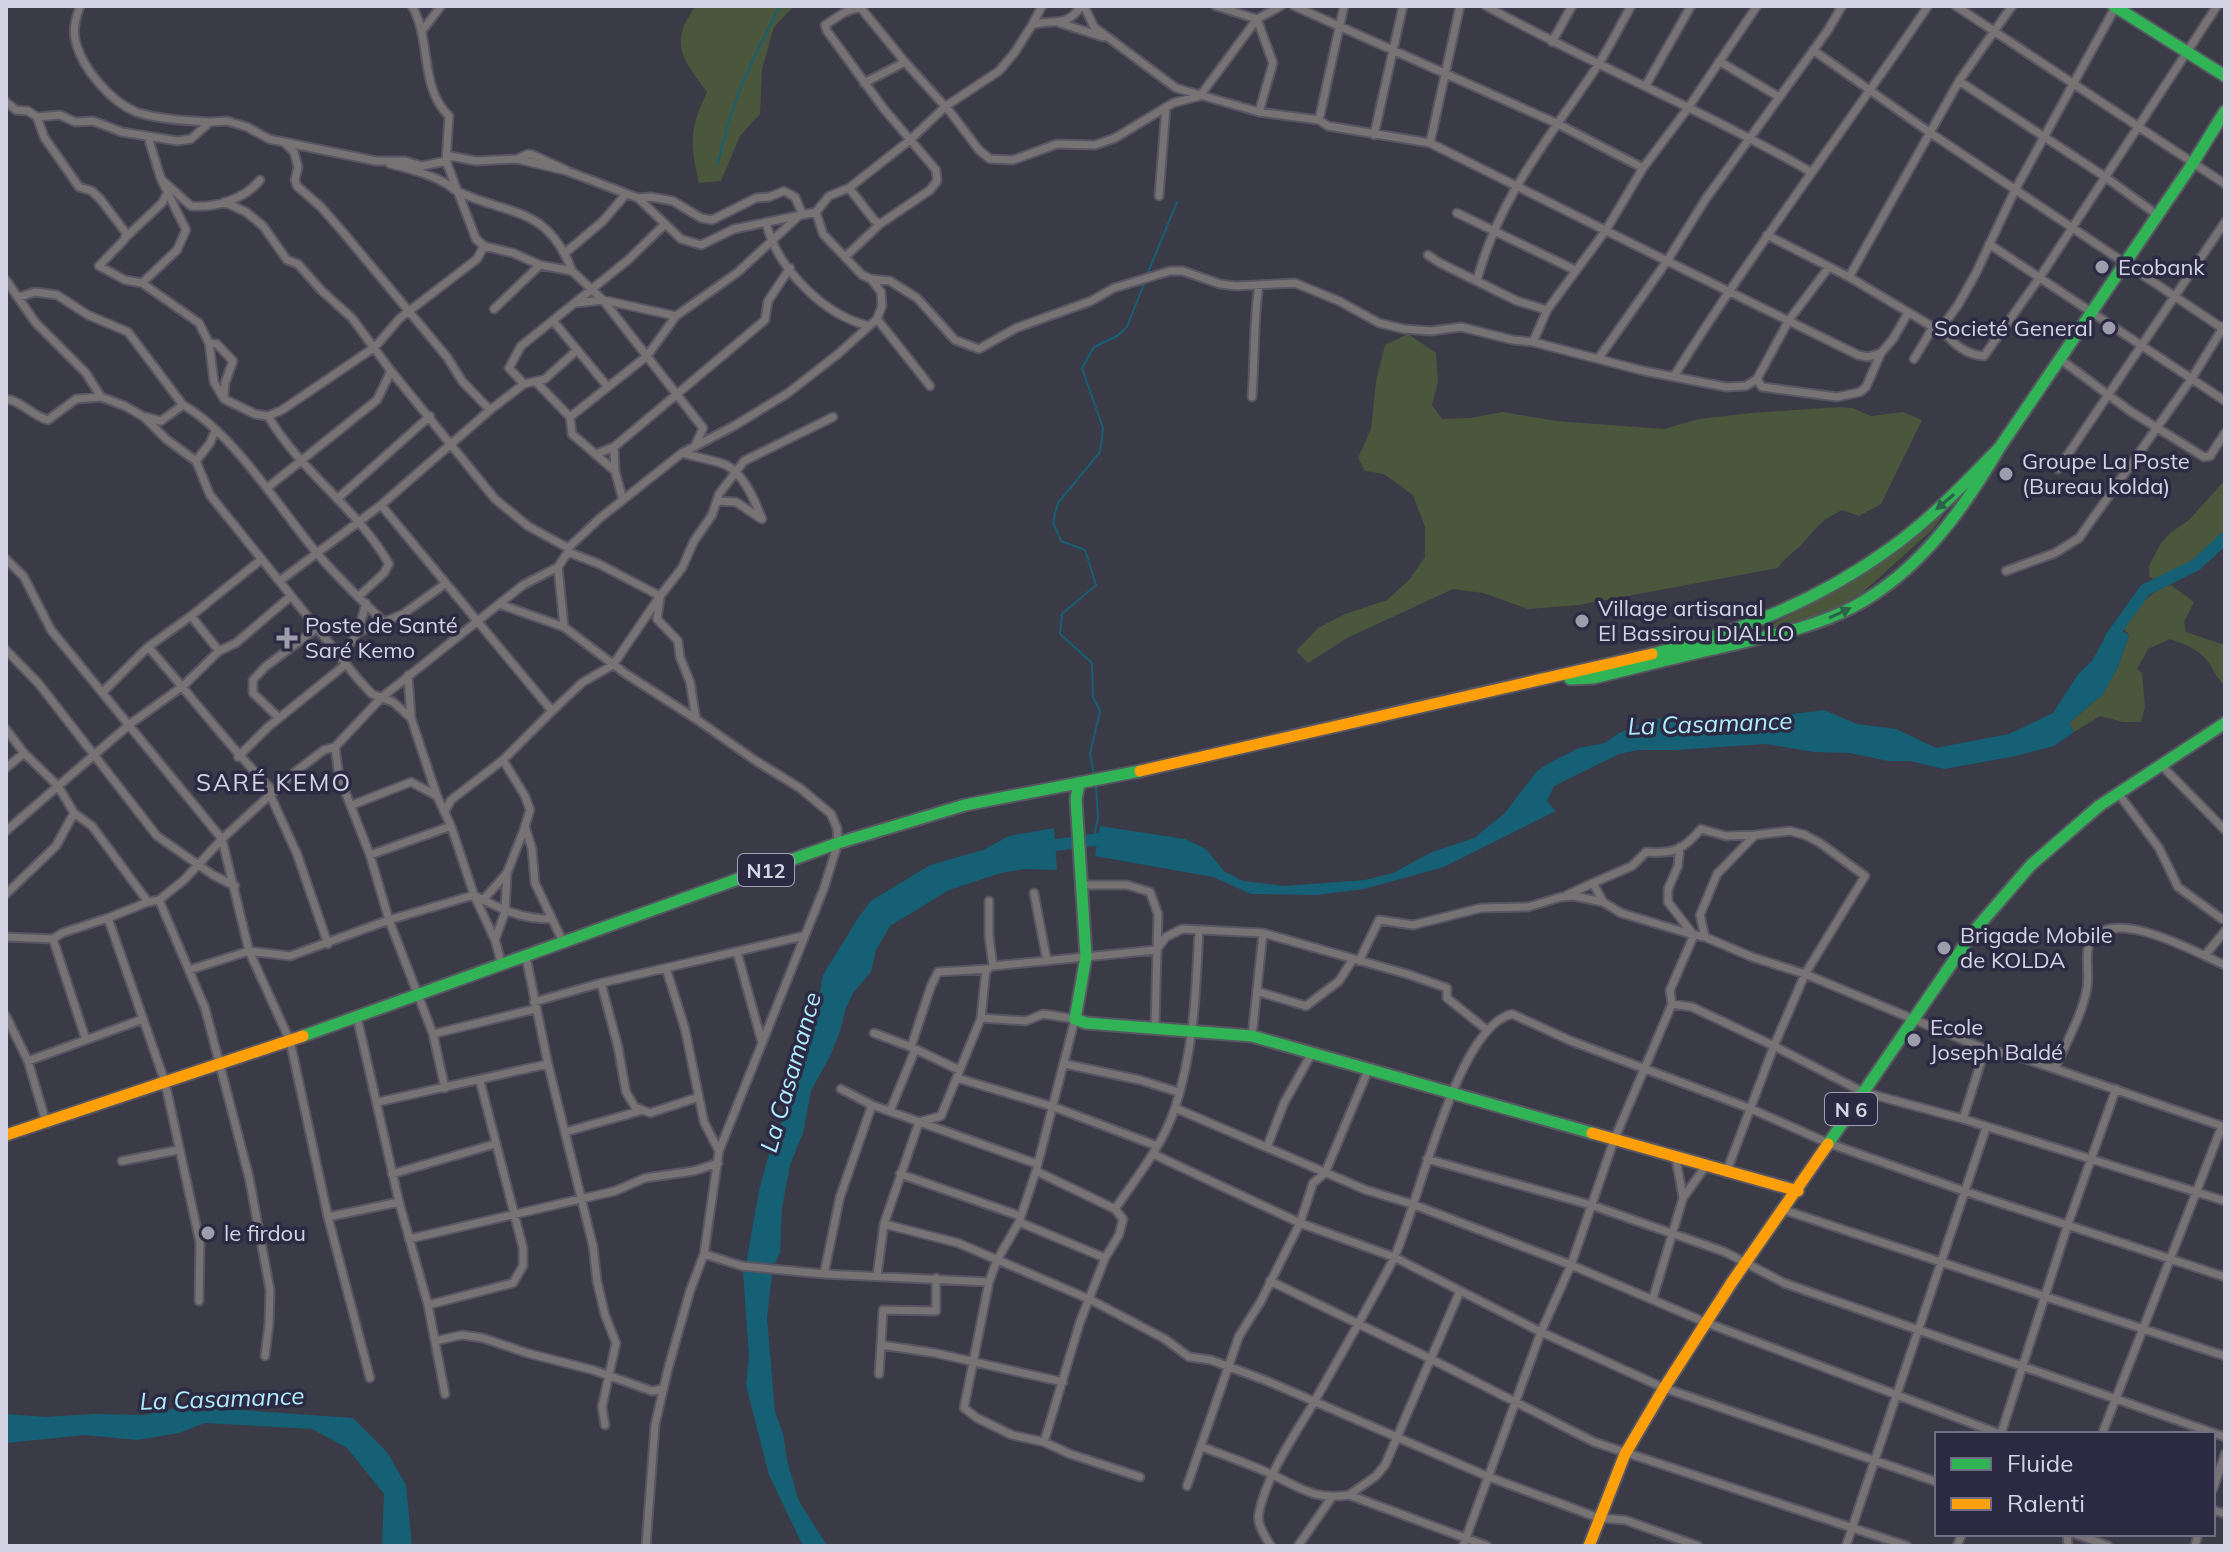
<svg xmlns="http://www.w3.org/2000/svg" width="2231" height="1552" font-family="Mulish,sans-serif">
  <style>
    .green { fill: #4a573d }
    .water { fill: #156074 }
    .lines { fill: none; stroke-linecap: round; stroke-linejoin: round }
    .stream { stroke: #156074; stroke-width: 2 }
    .river { stroke: #156074; stroke-width: 12 }
    .street-casing { stroke: #575662; stroke-width: 11 }
    .fast-casing { stroke: #575662; stroke-width: 15 }
    .slow-casing { stroke: #575662; stroke-width: 15 }
    .street { stroke: #777375; stroke-width: 7 }
    .fast { stroke: #30b455; stroke-width: 11 }
    .slow { stroke: #ff9f0a; stroke-width: 11 }
    .oneway { fill: #2e614a }
    .poi-dot { fill: #9e9dac; stroke: #2c2a43; stroke-width: 3 }
    .labels { text-anchor: middle; dominant-baseline: central; stroke-width: 7; stroke-linejoin: round; paint-order: stroke }
    .shield { fill: #2c2a43; stroke: #a1a0b3; stroke-width: 2 }
    .shield-label { font-size: 20px; font-weight: bold; fill: #d3d3e3 }
    .poi-label { font-size: 22px; fill: #d3d3e3; stroke: #2c2a43; text-anchor: start }
    .water-label { font-size: 24px; font-style: italic; fill: #b0edff; stroke: #2c2a43 }
    .neighbourhood-label { font-size: 24px; letter-spacing: 2px; fill: #d3d3e3; stroke: #2c2a43 }
  </style>
  <rect width="100%" height="100%" fill="#3b3a47"/>
  <path class="green" d="M696,6H794L774,27L762,69L760,114L740,136L721,181L699,183C690,143 689,130 707,92C683,60 668,42 696,6Z
    M1408,334L1436,353L1438,382L1432,405L1442,419L1470,418L1503,412L1556,421L1664,429L1699,419L1751,413L1839,407L1852,408L1871,416L1903,412L1922,420L1881,504L1859,516L1842,510C1818,522 1819,526 1802,544C1793,553 1785,557 1778,568L1579,605L1528,609L1483,593L1453,589L1347,638L1308,663L1296,651L1318,628L1345,614L1387,600L1409,580L1425,557V527L1413,495L1384,474L1365,471L1358,458L1371,429L1376,381L1385,345Z
    M2225,480C2225,495 2227,511 2225,526C2221,554 2176,568 2155,579L2149,577V566L2161,543L2170,533L2189,520Z
    M1943,508V515L1933,529L1862,593L1823,615L1756,633L1864,575Z
    M2171,585L2194,602L2184,622L2186,632L2225,645V685C2217,679 2214,671 2209,663C2199,649 2186,645 2170,639L2148,649L2137,669L2142,673L2145,707L2141,722H2123L2100,716L2074,732L2069,723L2103,694L2118,667L2129,635L2124,629C2134,609 2150,591 2171,585Z"/>
  <path class="water" d="M2112,625L2129,635L2118,667L2103,694L2069,723L2074,732L2054,746L2016,756L1944,769L1910,761H1888L1850,753L1814,752L1766,744L1676,750H1638L1619,754L1554,786L1547,801L1556,811L1444,867L1364,889L1317,895L1251,894L1213,877L1095,856L1100,826L1185,839L1206,849L1224,871L1243,881L1284,886L1365,880L1393,873L1432,852L1474,838L1504,814L1537,771L1549,763L1579,748L1605,743L1619,733L1648,721L1670,716L1708,725L1824,710L1857,724L1896,729L1936,748L2009,734L2053,713L2079,673L2092,661Z
    M1054,828L1057,870L1024,869L1001,873L949,890L890,926L876,950L871,972L853,993L846,1008L840,1031L830,1056L811,1091L803,1133L790,1165L782,1208L780,1253L775,1263L746,1264L759,1191L769,1154L787,1109L794,1076L815,1018L823,975L858,918L871,901L930,865L983,850L1009,836Z
    M743,1271L772,1274L767,1318L775,1412L783,1433L787,1460L799,1501L827,1546H803L769,1475L746,1385L749,1357Z
    M184,1406L353,1418L387,1452L406,1485L412,1546H382L384,1494L347,1448L312,1429L205,1423L179,1433L137,1440L85,1435L6,1443V1414L46,1417L94,1414L145,1415Z"/>
  <g class="lines">
    <path class="stream" d="M718,164C729,107 753,57 780,6
      M1147,275L1177,202
      M1094,775L1090,754L1100,711L1093,697L1092,663L1060,634L1062,614L1096,585L1085,550L1061,541L1053,522L1058,503L1100,452L1102,438L1103,428L1082,368L1094,347L1117,336L1127,327L1145,281
      M1093,840L1098,818L1096,786"/>
    <path class="river" d="M2110,639L2145,590L2196,565L2225,538
      M1041,847L1108,838L1114,840"/>
    <defs>
      <path id="street" d="M80,6C76,18 72,30 76,43C83,69 110,101 136,112C155,119 188,121 209,122
        M412,6C432,41 419,87 449,116L446,161L476,239L484,246L513,253L540,265L572,271L603,300L703,428L696,444
        M1084,6L1094,27L1176,88L1259,112L1319,120L1328,126L1430,143L1667,261L1598,359
        M1216,6L1257,19L1281,6
        M1294,6L1556,123L1643,168
        M1486,6C1593,65 1705,111 1811,172
        M1842,6L1828,30L1705,200L1667,261L1858,355L1868,357L1881,353
        M1956,6L2225,184
        M2012,6L1959,81L2104,176L2156,214
        M1257,19L1273,63L1259,112
        M1060,23L1103,37
        M1032,25L1042,6
        M422,31L441,6
        M1552,42L1572,6
        M1813,50L1929,132L2225,330
        M1719,61L1779,97
        M864,83L905,62
        M1646,85L1691,6
        M6,102L16,110L28,111L37,117L60,115L75,122L93,121L122,132L177,141L191,139L210,122L227,121L247,127L269,139L376,161H405L422,166L446,161L450,156L476,161L517,159L567,171L638,198L681,239L701,245L734,229L816,212L829,196L849,188L910,140L946,106L999,71L1015,52L1032,25C1054,18 1066,29 1081,6
        M37,117L44,137L79,187L92,191L101,200L126,233L124,240L99,266L125,280L142,283L199,323L209,343L214,382L224,399L255,414L268,416L282,410L375,347L400,318L477,259L484,246
        M1319,120L1344,6
        M1374,135L1403,6
        M148,137L161,179L191,206C216,208 245,199 260,180
        M285,143L294,152L298,167L295,180L297,186L321,207L342,231L447,357L462,381L490,410
        M1430,143L1460,6
        M517,159L528,154L533,155L566,170
        M390,164C403,167 432,175 443,182C449,184 453,190 459,192C510,216 548,206 572,271
        M849,188L874,220L880,224L930,190L937,181L936,170L884,109L827,31L825,25L845,12L860,7L905,62L951,113L979,150L990,159L1013,160L1057,144L1095,145L1115,138L1173,103L1200,96L1257,19
        M1159,196L1166,107
        M224,202L246,212L263,226L287,260L298,264L322,291L352,318L391,371L495,499L528,526L568,548V552L599,564L660,596L682,568L694,541L712,515L719,494L744,461L833,417
        M816,212L823,234L862,275L871,279L890,281L917,298L955,340L979,349L1016,328L1091,301L1114,288L1170,271H1183L1220,284L1236,286L1295,283L1339,301L1379,323L1404,329L1431,331L1461,327L1513,340L1533,342L1644,371L1726,387L1746,386L1757,379L1789,320L1829,267
        M1457,213L1575,270
        M766,222C776,267 823,315 869,326
        M1767,235L1849,277L1933,327
        M125,238L162,203L167,194
        M1989,244L2225,401
        M565,253L603,221L626,194
        M1428,255L1438,262L1517,301L1547,310
        M845,257L880,224
        M1849,277L1959,81
        M6,280L35,322L86,373L101,397
        M1477,280C1500,195 1550,137 1598,65C1610,46 1620,26 1631,6
        M142,283L177,250L186,230L162,181
        M19,297L35,292L57,295L88,315L128,332L183,405
        M576,303L603,300L676,316
        M494,309L540,265
        M877,319L930,386
        M554,322L607,386
        M1941,328C1951,342 1966,355 1984,356L2040,277L2217,6
        M1533,342L1547,310L1606,230L1643,168L1688,108L1757,6
        M209,343L217,344L233,361L225,383L224,397
        M1914,359L1933,327L1941,328L1958,305L1976,273L2015,190L2116,6
        M2060,359L2130,411L2204,457L2210,456L2225,433
        M1674,376C1754,249 1844,130 1928,6
        M1757,379L1762,387L1837,397L1860,392L1866,387L1881,353L1893,339L1908,313
        M536,382L570,417L572,434L615,471L623,500
        M524,384L509,368L521,346L628,260L665,224
        M1252,397C1255,360 1253,323 1259,285
        M6,399C22,401 32,416 48,420L76,399L101,397L125,406L144,417L166,439L196,461L210,495L358,679L372,694L393,702L411,718
        M268,416C300,471 358,509 389,564L384,573L358,597
        M146,417L161,421L183,405C233,433 278,506 315,551C336,576 360,599 384,622L403,614L445,584
        M570,417L647,356L676,316L738,272L802,213L795,197L784,191L769,197L756,198L712,220L701,218L673,201L651,197L638,198
        M614,447L615,471
        M682,453C695,457 714,460 726,465C744,474 755,501 762,519
        M596,454L614,447L765,320L768,301L790,268
        M196,461L210,443L215,431
        M2058,469L2225,222
        M267,488L377,400L391,371
        M337,499L430,416
        M718,501L736,502L760,518
        M381,505L552,711L503,760L451,800L445,811
        M568,548L600,518L682,453L734,426L788,393L838,354L877,319L882,306L881,292L871,279
        M6,559L24,577L51,630L222,839L249,951L290,1041L328,1217L370,1378
        M558,567L564,627
        M2006,571L2055,553L2079,538L2192,378L2224,326
        M281,580L381,505L490,410L524,384L545,379L577,350
        M660,598L657,619L678,641L680,657L690,682L696,719
        M499,604L564,627L626,674L696,719L756,761L800,788L831,814L837,828L838,843L824,888L719,1151L704,1254L690,1291L668,1369L655,1425L646,1546
        M358,632L366,603
        M148,647C191,695 229,747 274,792
        M6,650L39,684L157,836L213,875L235,886
        M219,651L191,616L262,559
        M341,656L358,632L384,622
        M408,675L411,718L437,796L451,826L474,895L495,940L502,965
        M103,692L148,647L191,616
        M552,711L583,682L613,665L660,596
        M279,718L253,693V680L265,667L317,628
        M6,729L24,753L58,786L74,813L92,826L148,902
        M335,747L339,776L370,855L389,920L433,1034L445,1088
        M238,757L268,727L346,664
        M503,760L525,796L530,810L525,826L532,849L535,883L563,942
        M2160,764L2225,830
        M6,768L24,753
        M2118,793L2159,848L2178,887L2222,919
        M271,797L297,854L328,944
        M352,805L411,782L437,796
        M6,831L130,724L183,686L219,651L236,643L291,596
        M1680,847L1678,866L1668,889V902L1692,933
        M370,855L451,826
        M1081,885H1127L1150,892L1158,914L1155,1027
        M1034,893L1047,961
        M6,894L56,846L74,813
        M1567,895L1593,883
        M159,900L205,1008L249,1177L270,1290L269,1324L265,1356
        M483,900L507,873L525,827
        M989,901V936L993,966L1156,950L1166,937L1182,929L1263,933L1407,974L1447,988V998L1487,1030
        M1603,902L1593,883L1632,866L1646,852C1674,854 1683,850 1701,829L1726,836L1755,835
        M108,918L165,1082L200,1243L199,1301
        M6,937L53,939L62,933L108,918L148,902L159,900L184,880L222,839L295,772L324,750L335,747L381,698L523,585L558,567L568,552
        M1705,937L1700,915L1717,874L1755,835L1790,831L1805,835L1820,843L1865,876L1805,974L1774,1046L1726,1173
        M53,939L86,1040
        M495,940L505,912L507,873
        M737,952L761,1039
        M2206,954L2225,931
        M526,957L548,1064L593,1246L597,1281L605,1315L616,1343L602,1407L605,1425
        M1359,961L1379,920L1413,925L1481,908L1528,907L1561,897L1574,896L1603,902L1621,913L1694,935
        M666,968L685,1029L704,1122L719,1151
        M189,970L249,951L290,956L389,920L474,895C500,909 521,919 551,919
        M601,983L618,1047L626,1092L635,1107L650,1113L699,1097
        M1259,992L1306,1006L1339,981L1353,959
        M534,1002L601,983L803,936
        M6,1016L28,1061L46,1122
        M357,1017L399,1202L428,1305L445,1394
        M981,1018L1026,1021L1043,1014L1075,1019L1036,1171L1019,1222L997,1260L989,1282L964,1408L977,1418L1012,1435L1044,1442L1070,1454L1140,1477
        M874,1033L911,1047L959,1070
        M433,1034L535,1009
        M1252,1036L1263,933
        M911,1047L931,986L938,972L988,969
        M28,1061L143,1019
        M1065,1064L1140,1080L1178,1092
        M2055,1069C2066,1042 2082,1016 2087,988C2090,973 2083,951 2092,939C2118,907 2198,954 2225,965
        M957,1078L1054,1107L1157,1146
        M841,1089L872,1105L1037,1164
        M378,1102L548,1064
        M872,1105L840,1197L824,1274L989,1282
        M1175,1108L1366,1190L1412,1204L1571,1265L1707,1323L2000,1434
        M890,1111L915,1050
        M1963,1119L1985,1049
        M2225,1127L2020,1057L1985,1049L1805,974L1752,957L1705,937L1694,935L1670,990L1672,1004L1692,1007L1774,1046L1863,1092L1963,1119L2225,1201
        M565,1132L640,1111
        M1267,1147L1284,1103L1312,1053
        M1153,1154L1300,1223L1394,1257L1541,1332L1664,1388L1937,1482
        M1427,1159L1591,1205L1725,1252L1784,1283L2225,1437
        M1676,1159L1683,1198
        M122,1161L178,1150
        M1036,1171L1115,1209L1123,1219L1119,1235L1105,1258L1080,1322L1044,1442
        M392,1174L495,1144
        M900,1174L1020,1216
        M1115,1209C1136,1178 1163,1145 1175,1108C1194,1050 1196,990 1199,930
        M1784,1210L2225,1356
        M328,1217L399,1202
        M1019,1222L1105,1258
        M884,1224L958,1243L1089,1299L1165,1339L1189,1357L1211,1360L1267,1381L1489,1477L1599,1518L1625,1520L1698,1546
        M409,1239L615,1191L645,1178L694,1171L718,1163
        M704,1254L742,1266L824,1274
        M877,1276L884,1224L919,1122L941,1116L981,1018L986,969
        M936,1278V1311L883,1310L881,1345L935,1353L1063,1382
        M1270,1281L1431,1359L1594,1442L1907,1546
        M1653,1298L1683,1198L1705,1167
        M428,1305L513,1283L523,1266V1248L480,1081
        M435,1341L462,1335L483,1338L527,1353L593,1370L652,1391L662,1389
        M879,1374L881,1345
        M2001,1434L2068,1224L2116,1089
        M2102,1434L2222,1126
        M1202,1447C1226,1456 1250,1464 1273,1475C1303,1489 1314,1500 1349,1495L1487,1546
        M1187,1486L1239,1336L1261,1301L1300,1223L1313,1183L1325,1173L1369,1068
        M2213,1489L2225,1454
        M1349,1495L1376,1476L1385,1465L1460,1291
        M2213,1510L2225,1514
        M2067,1534L2068,1546
        M2076,1534L2108,1546
        M1271,1546C1265,1537 1256,1523 1259,1513C1266,1476 1294,1436 1313,1404C1340,1356 1368,1308 1393,1260C1418,1209 1455,1027 1512,1014L1571,1041L1749,1108L1828,1143L1964,1191L2225,1277
        M1298,1546L1332,1497
        M1463,1546L1541,1332L1571,1265L1614,1140L1672,1004
        M1846,1546L1986,1128
        M1957,1546L1962,1534
        M2195,1546L2198,1534"/>
      <path id="fast" d="M2114,6L2225,76
        M1652,654C1738,633 1821,599 1892,547C1932,518 1966,482 2000,447
        M1570,679L1593,678C1635,668 1676,657 1718,648C1763,637 1811,629 1853,607C1919,572 1963,510 2000,447L2193,163L2225,111
        M1079,784L1076,799L1086,957L1075,1019L1086,1023L1252,1036L1592,1133
        M303,1036L838,843L965,805L1140,771
        M1828,1144L1974,931L2031,865L2099,806L2225,723"/>
      <path id="slow" d="M1140,771L1652,654
        M1592,1133L1798,1191
        M6,1135L303,1036
        M1589,1546L1625,1454L1664,1388L1732,1282L1828,1144"/>
    </defs>
    <use href="#street" class="street-casing"/>
    <use href="#fast" class="fast-casing"/>
    <use href="#slow" class="slow-casing"/>
    <use href="#street" class="street"/>
    <use href="#fast" class="fast"/>
    <use href="#slow" class="slow"/>
  </g>
  <defs><path id="oneway-solid" d="M-6-.8H1V-3.2L6.5 0L1 3.2V.8H-6Z" transform="scale(2)"/></defs>
  <g class="oneway">
    <use href="#oneway-solid" transform="translate(1945 502) rotate(140)"/>
    <use href="#oneway-solid" transform="translate(1840 613) rotate(-25)"/>
  </g>
  <g class="poi-dot">
    <circle cx="2102" cy="267" r="8"/>
    <circle cx="2109" cy="328" r="8"/>
    <circle cx="2006" cy="474" r="8"/>
    <circle cx="1582" cy="621" r="8"/>
    <path d="M283 626h8v8h8v8h-8v8h-8v-8h-8v-8h8z"/>
    <circle cx="1944" cy="948" r="8"/>
    <circle cx="1914" cy="1040" r="8"/>
    <circle cx="208" cy="1233" r="8"/>
  </g>
  <g class="labels">
    <g class="shield">
      <rect x="738" y="854" width="56" height="32" rx="6"/>
      <rect x="1825" y="1093" width="52" height="32" rx="6"/>
    </g>
    <g class="shield-label">
      <text x="766" y="870">N12</text>
      <text x="1851" y="1109">N 6</text>
    </g>
    <g class="poi-label">
      <text x="2118" y="267">Ecobank</text>
      <text x="2093" y="328" text-anchor="end">Societé General</text>
      <text x="2022" y="461">Groupe La Poste<tspan x="2022" dy="25">(Bureau kolda)</tspan></text>
      <text x="1598" y="608">Village artisanal<tspan x="1598" dy="25">El Bassirou DIALLO</tspan></text>
      <text x="305" y="625">Poste de Santé<tspan x="305" dy="25">Saré Kemo</tspan></text>
      <text x="1960" y="935">Brigade Mobile<tspan x="1960" dy="25">de KOLDA</tspan></text>
      <text x="1930" y="1027">Ecole<tspan x="1930" dy="25">Joseph Baldé</tspan></text>
      <text x="224" y="1233">le firdou</text>
    </g>
    <g class="water-label">
      <text transform="translate(1710 723) rotate(-2)">La Casamance</text>
      <text transform="translate(790 1072) rotate(-74)">La Casamance</text>
      <text transform="translate(222 1398) rotate(-2)">La Casamance</text>
    </g>
    <g class="neighbourhood-label">
      <text x="274" y="782">SARÉ KEMO</text>
    </g>
  </g>
  <rect width="2231" height="1552" fill="none" stroke="#d3d3e3" stroke-width="16"/>
  <rect x="1935" y="1432" width="280" height="104" fill="#2c2a43" stroke="#6f6e83" stroke-width="2"/>
  <rect x="1951" y="1458" width="40" height="12" fill="#30b455" stroke="#6f6e83" stroke-width="2"/>
  <text x="2007" y="1472" font-size="24" fill="#d3d3e3">Fluide</text>
  <rect x="1951" y="1498" width="40" height="12" fill="#ff9f0a" stroke="#6f6e83" stroke-width="2"/>
  <text x="2007" y="1512" font-size="24" fill="#d3d3e3">Ralenti</text>
</svg>
